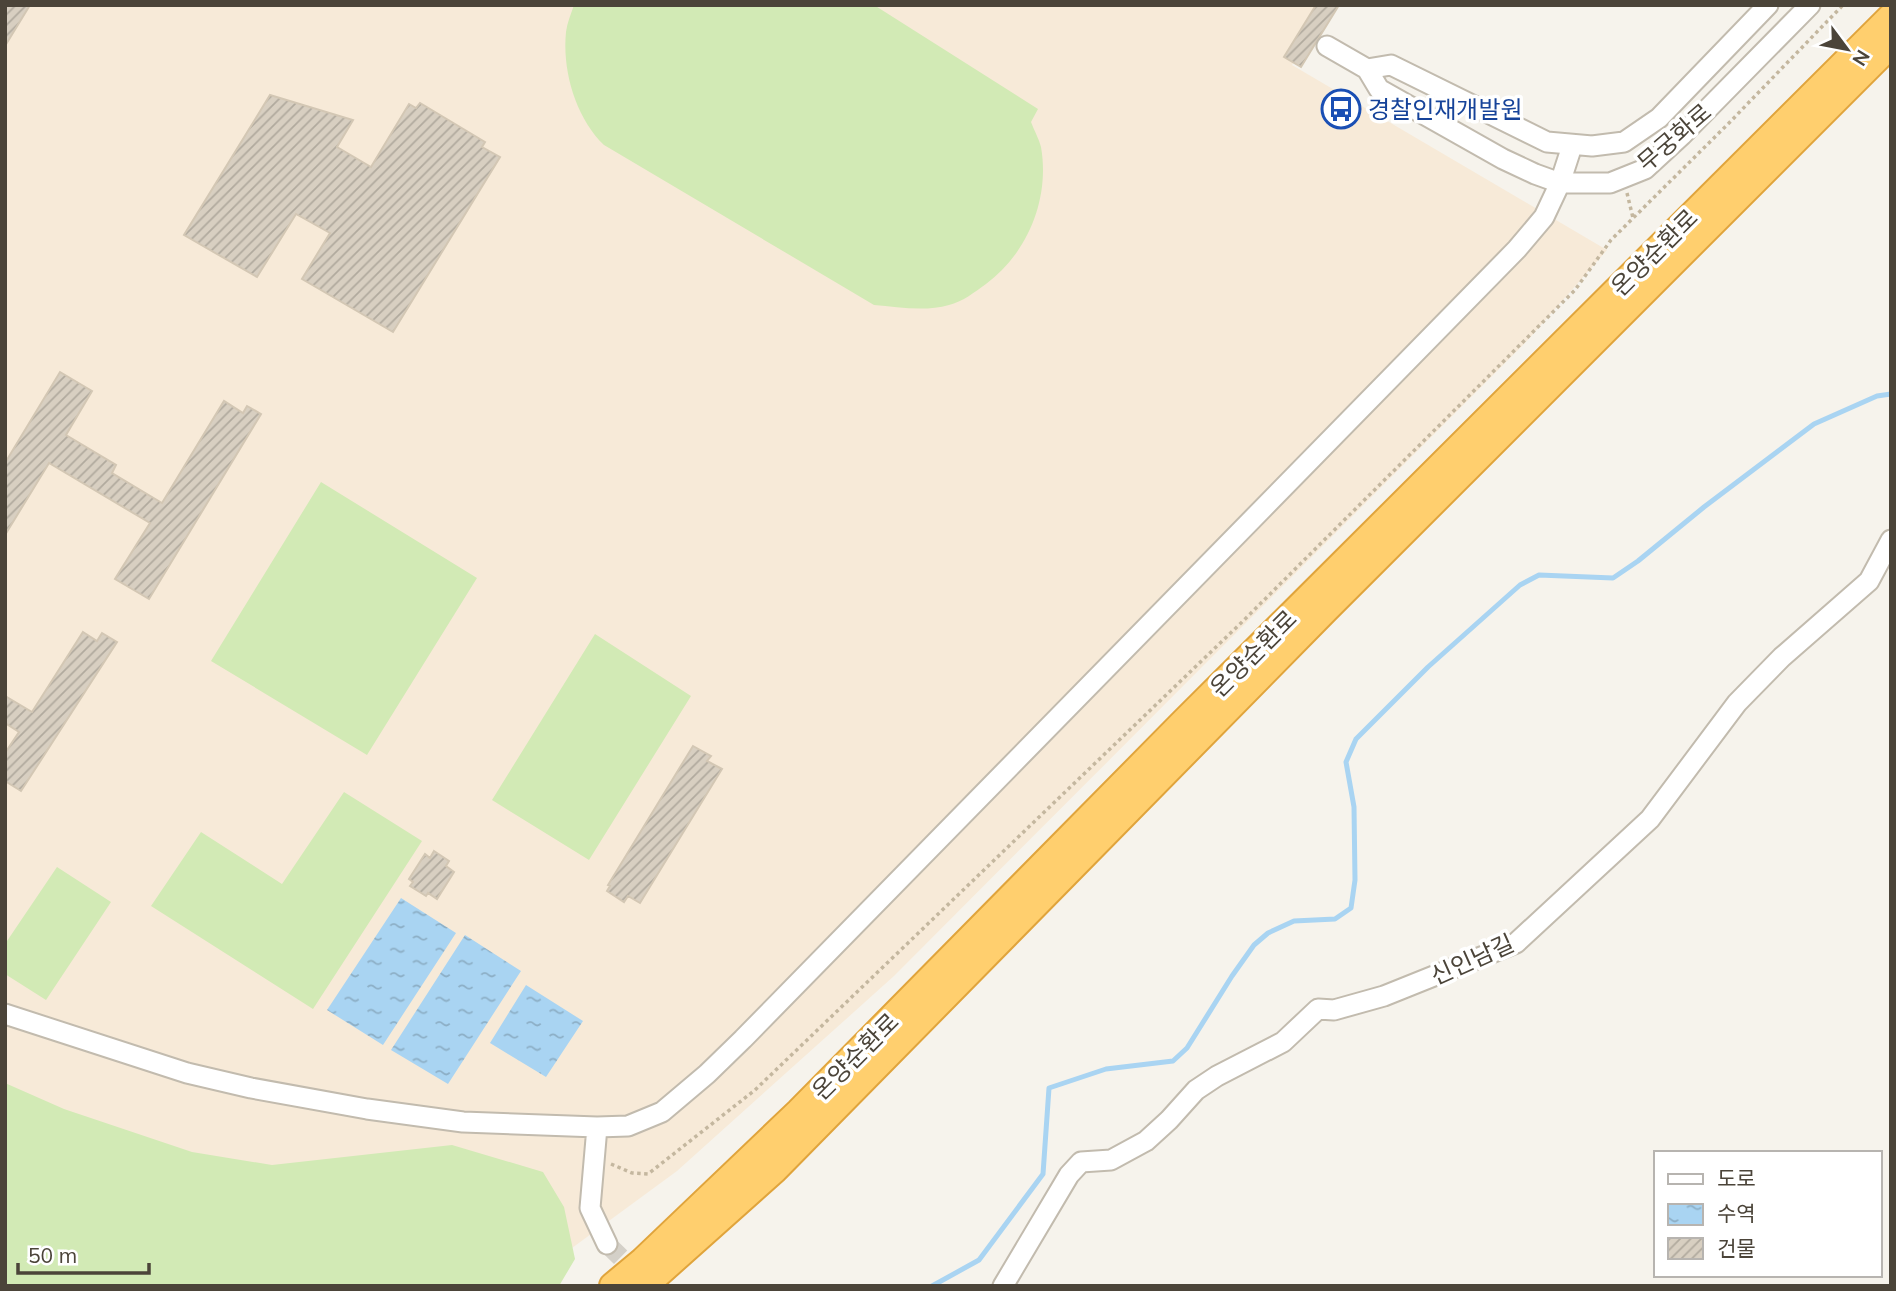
<svg xmlns="http://www.w3.org/2000/svg" width="1896" height="1291" font-family="Mulish,'Noto Sans KR',sans-serif">
  <style>
    .commercial { fill: #f7ead8 }
    .grass { fill: #d2eab5 }
    .water { fill: url(#water-ripples) }
    .lines { fill: none; stroke-linecap: round; stroke-linejoin: round }
    .stream { stroke: #a9d4f2; stroke-width: 5 }
    .building { fill: url(#building-hatch); stroke: #d3c7b4; stroke-width: 2 }
    .minor-tunnel { stroke: #d4d0c8; stroke-width: 19; stroke-dasharray: 19 10; stroke-linecap: butt }
    .minor-casing { stroke: #c2bbae; stroke-width: 23 }
    .highway-casing { stroke: #e0a43c; stroke-width: 30 }
    .path { stroke: #c4b79f; stroke-width: 3.5; stroke-dasharray: 3.5 3.5; stroke-linecap: butt }
    .minor { stroke: #fff; stroke-width: 19 }
    .highway { stroke: #ffcf6e; stroke-width: 26 }
    .labels { text-anchor: middle; dominant-baseline: central; stroke-width: 7; stroke-linejoin: round; paint-order: stroke }
    .transit-label { font-size: 24px; fill: #164399; stroke: #fff; text-anchor: start }
    .street-label { font-size: 24px; fill: #4b4439; stroke: #fff }
  </style>
  <defs>
    <pattern id="water-ripples" width="26" height="14" patternUnits="userSpaceOnUse" patternTransform="scale(1.75)"><rect width="26" height="14" fill="#a9d4f2"/><path d="M2 4q2-2 4 0t4 0M15 11q2-2 4 0t4 0" fill="none" stroke="#8caec5"/></pattern>
    <pattern id="building-hatch" width="6" height="6" patternUnits="userSpaceOnUse" patternTransform="scale(1.75)"><rect width="6" height="6" fill="#d8cfc1"/><path d="M-1 1l2-2M0 6l6-6M5 7l2-2" fill="none" stroke="#b1aa9e"/></pattern>
  </defs>
  <rect width="100%" height="100%" fill="#f6f3ec"/>
  <path class="commercial" d="M5,5H1328L1292,65L1607,250L1526,342L894,976L677,1171L542,1270L5,1125Z"/>
  <path class="grass" d="M574,5H874L1038,109L1031,122C1034,130 1039,139 1041,147C1050,198 1028,253 986,284C975,292 962,302 949,305C925,312 898,307 874,305L604,145C576,118 562,71 566,32C567,23 571,14 574,5Z
    M321,482L477,578L367,755L211,661Z
    M595,634L691,696L589,860L492,800Z
    M344,792L422,841L313,1009L151,906L201,832L282,884Z
    M57,867L111,902L46,1000L5,974V944Z
    M5,1083L64,1109L192,1152L272,1165L452,1145L543,1172L564,1207L575,1259L559,1286H5Z"/>
  <path class="water" d="M401,898L456,933L383,1045L327,1010Z
    M465,935L521,971L448,1084L391,1050Z
    M526,985L583,1021L546,1077L490,1043Z"/>
  <g class="lines">
    <path class="stream" d="M932,1286L979,1260L1043,1174L1049,1088L1106,1069L1173,1061L1187,1048L1232,976L1254,945L1268,933L1294,921L1335,919L1351,908L1355,880L1354,807L1346,762L1356,739L1428,667L1520,585L1539,575L1613,578L1638,561L1704,507L1814,424L1877,396L1891,394"/>
  </g>
  <path class="building" d="M5,5H30L5,46Z
    M1316,5H1339L1301,67L1284,57Z
    M270,95L353,120L337,147L371,167L409,104L416,108L420,103L485,142L482,147L500,157L393,332L302,279L330,233L296,214L257,277L184,235Z
    M60,372L92,391L66,435L116,465L112,473L162,503L224,401L243,413L247,406L261,414L149,599L115,579L150,523L49,463L5,535V463Z
    M83,632L97,641L102,633L117,642L21,791L5,781V753L19,732L5,723V696L32,712Z
    M693,746L711,756L707,761L722,769L640,903L628,896L624,902L607,891L610,886L608,885Z
    M434,851L449,861L446,866L454,872L437,899L428,893L426,896L410,886L413,882L409,879L425,854L430,858Z"/>
  <g class="lines">
    <path class="minor-tunnel" d="M607,1244L642,1278"/>
    <defs>
      <path id="minor" d="M1327,46L1367,69L1379,89L1503,159L1535,174L1560,183H1610L1645,169L1682,135L1810,5
        M1367,69L1391,65L1547,142L1592,146L1624,142L1659,118L1768,5
        M5,1014L187,1073L251,1088L367,1109L463,1122L597,1127L628,1126L662,1112L707,1074L743,1039L1517,249L1544,217L1560,183L1572,146
        M597,1127L590,1208L607,1244
        M1003,1286L1069,1175L1081,1162L1111,1160L1146,1141L1169,1120L1196,1090L1217,1076L1283,1042L1318,1009L1334,1010L1384,996L1516,943L1650,819L1737,703L1782,657L1869,581L1891,540"/>
      <path id="highway" d="M613,1286L643,1261L799,1112L1183,723L1891,17
        M644,1286L775,1169L1325,610L1891,44"/>
    </defs>
    <use href="#minor" class="minor-casing"/>
    <use href="#highway" class="highway-casing"/>
    <path class="path" d="M1627,193L1633,218
      M611,1164L632,1173L648,1174L755,1090L1241,623L1575,290L1611,240L1729,123L1843,5"/>
    <use href="#minor" class="minor"/>
    <use href="#highway" class="highway"/>
  </g>
  <defs>
    <symbol id="bus-ring" viewBox="-11 -11 22 22"><circle r="9.5" fill="#fff" stroke="#1a4fb4" stroke-width="1.5"/><path d="M-5-6H5V4H4V6H2V4H-2V6H-4V4H-5ZM-3.5-4V0h7V-4ZM-3.5 1.2v1.5H-2V1.2ZM2 1.2v1.5H3.5V1.2Z" fill="#1a4fb4"/></symbol>
  </defs>
  <g fill-rule="evenodd">
    <use href="#bus-ring" x="1319" y="87" width="44" height="44"/>
  </g>
  <g class="labels">
    <g class="transit-label">
      <text x="1368" y="109">경찰인재개발원</text>
    </g>
    <g class="street-label">
      <text transform="translate(1674 137) rotate(-41)">무궁화로</text>
      <text transform="translate(1654 252) rotate(-45)">온양순환로</text>
      <text transform="translate(1253 653) rotate(-45)">온양순환로</text>
      <text transform="translate(1472 959) rotate(-24)">신인남길</text>
      <text transform="translate(855 1056) rotate(-45)">온양순환로</text>
    </g>
  </g>
  <rect width="1896" height="1291" fill="none" stroke="#4b4439" stroke-width="14"/>
  <rect x="1654" y="1151" width="228" height="126" fill="#ffffff" stroke="#b7b4b0" stroke-width="2"/>
  <rect x="1668" y="1174" width="35" height="10" fill="#ffffff" stroke="#b7b4b0" stroke-width="2"/>
  <text x="1717" y="1186" font-size="21" fill="#4b4439">도로</text>
  <rect x="1668" y="1204" width="35" height="21" fill="url(#water-ripples)" stroke="#b7b4b0" stroke-width="2"/>
  <text x="1717" y="1221" font-size="21" fill="#4b4439">수역</text>
  <rect x="1668" y="1238" width="35" height="21" fill="url(#building-hatch)" stroke="#b7b4b0" stroke-width="2"/>
  <text x="1717" y="1256" font-size="21" fill="#4b4439">건물</text>
  <g transform="translate(1847 49) rotate(122)" stroke="#ffffff" stroke-width="5" paint-order="stroke">
  <path d="M0-5L12 26L0 18L-12 26Z" fill="#4b4439"/>
  <text y="-10" font-size="19" font-weight="bold" text-anchor="middle" fill="#4b4439">N</text>
  </g>
  <path d="M18 1263v10h131v-10" fill="none" stroke="#4b4439" stroke-width="3.5"/>
  <text x="28" y="1263" font-size="21" fill="#4b4439" stroke="#ffffff" stroke-width="5" paint-order="stroke">50 m</text>
</svg>
